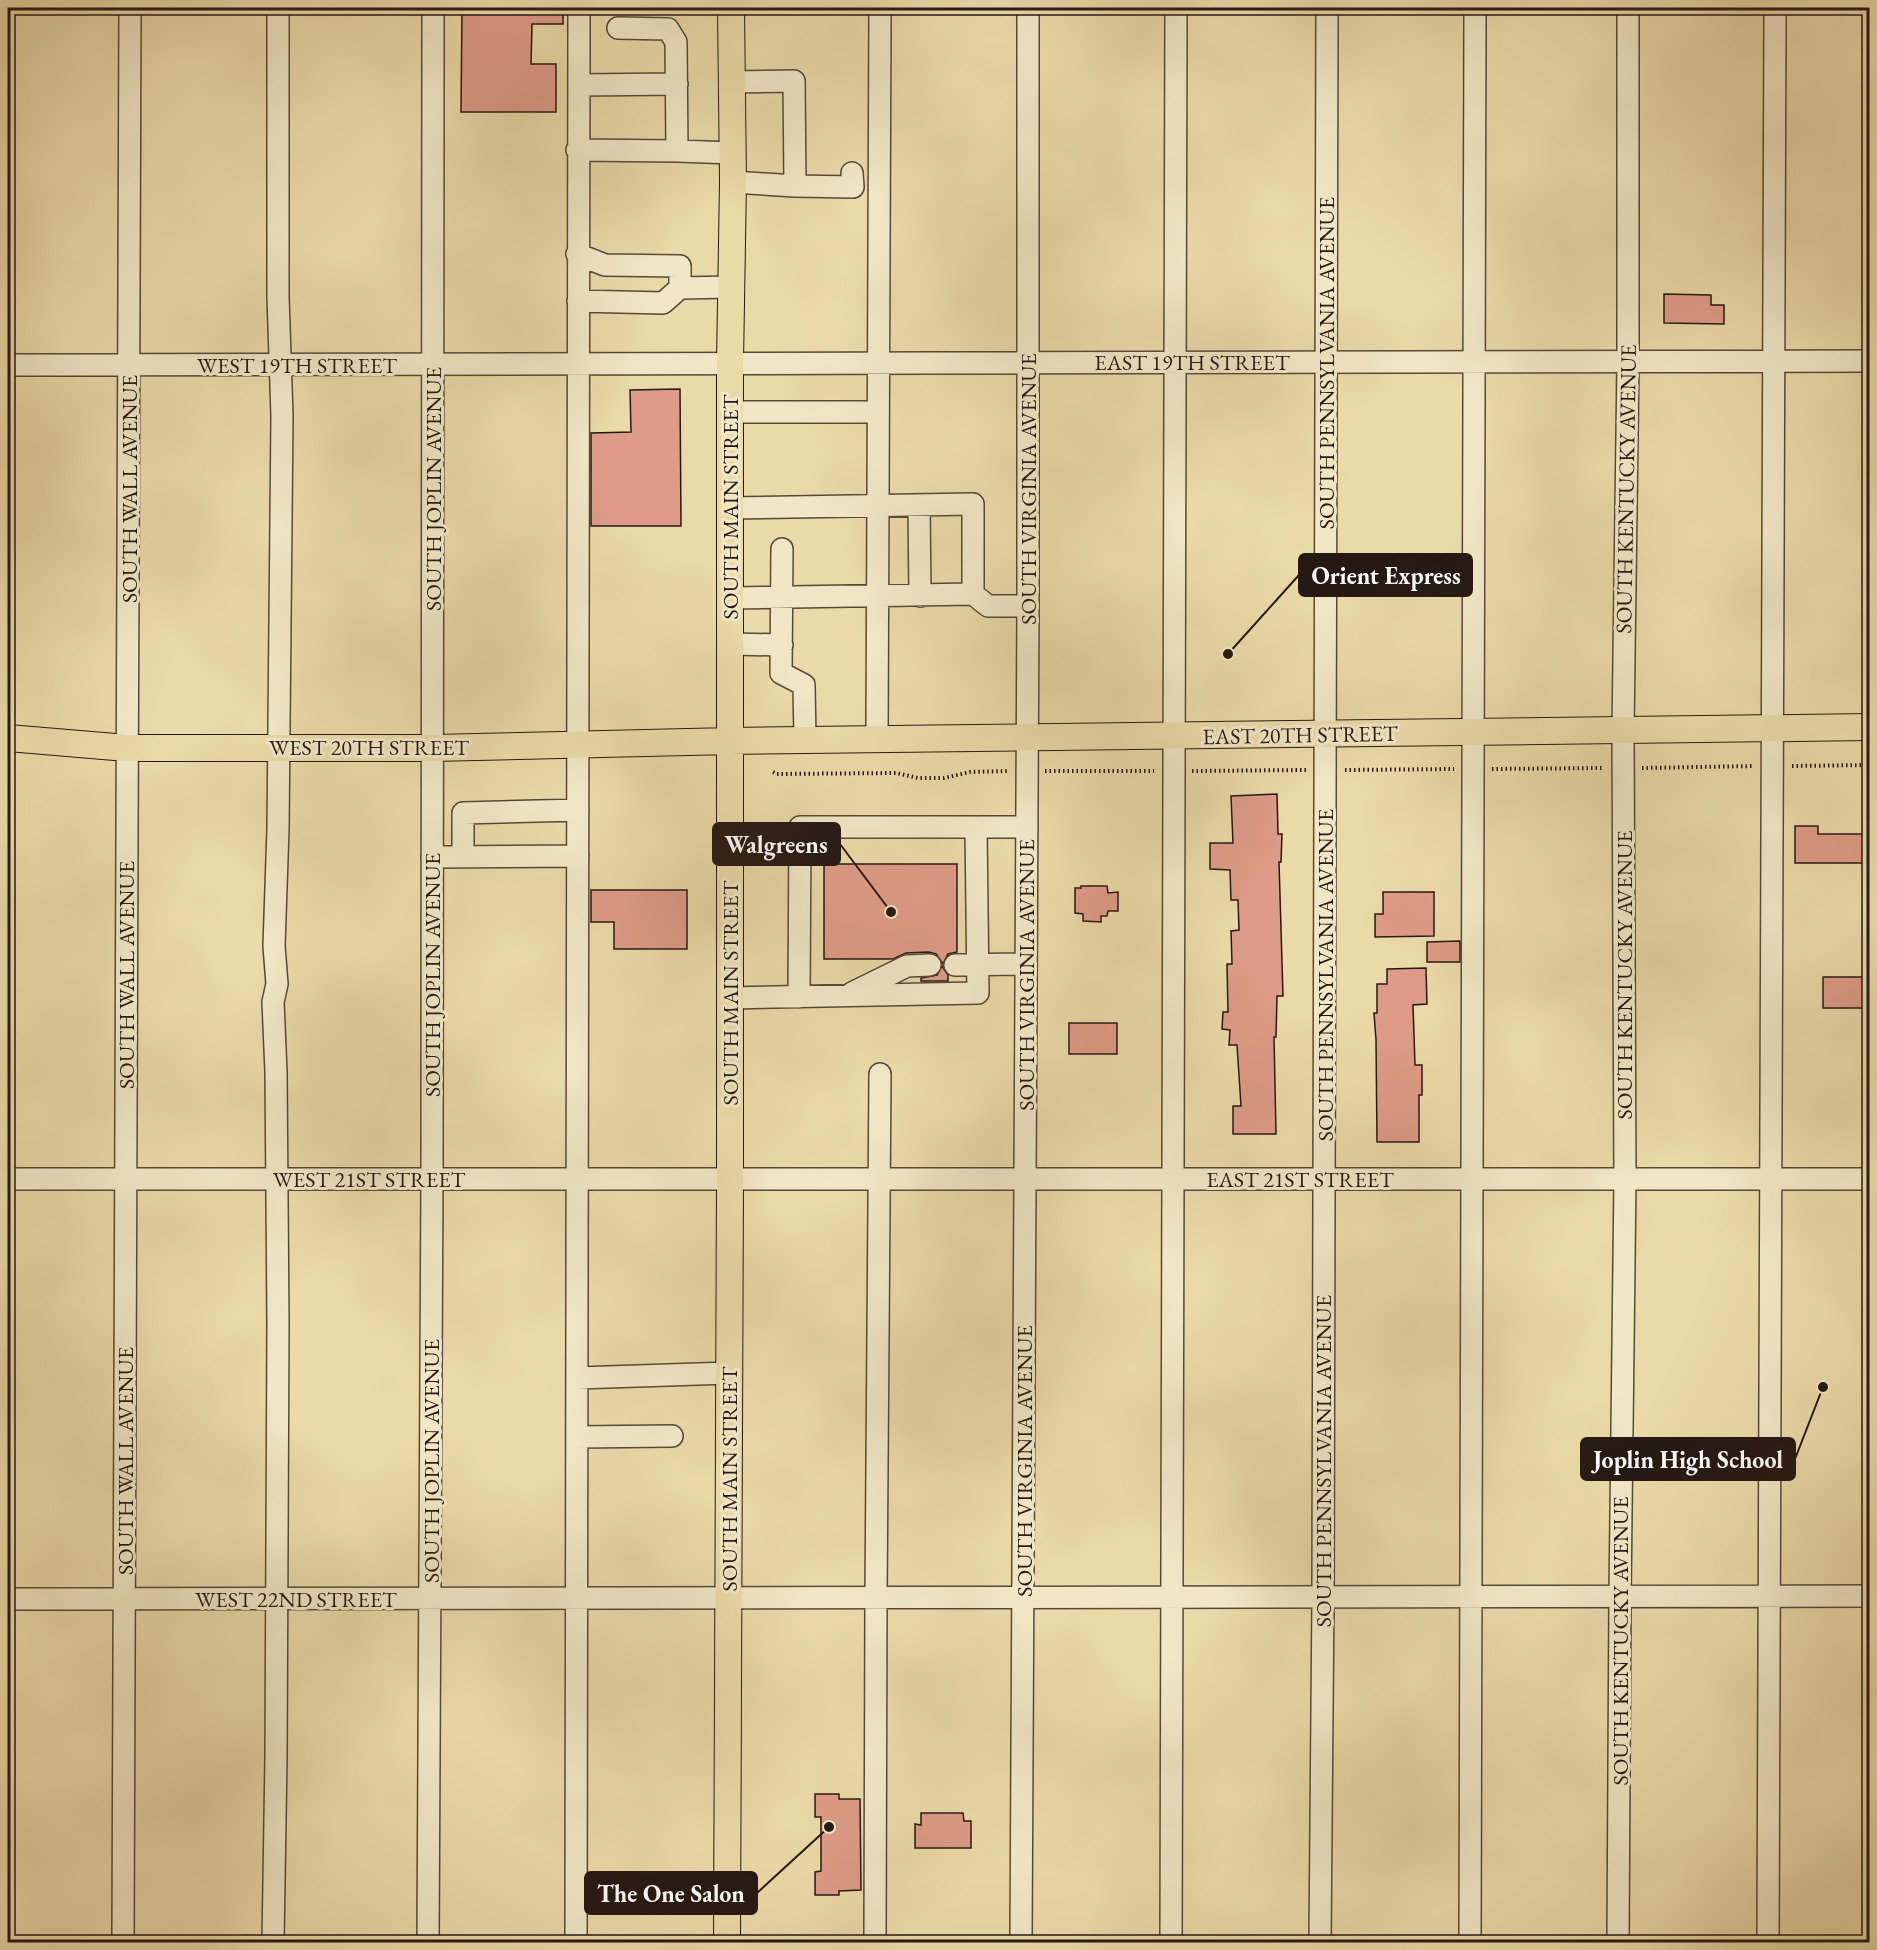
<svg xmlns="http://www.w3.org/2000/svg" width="1877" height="1950" font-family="'EB Garamond',serif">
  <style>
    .building { fill: #de9b87; stroke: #261914; stroke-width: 1.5 }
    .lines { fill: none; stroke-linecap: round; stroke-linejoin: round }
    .minor-casing { stroke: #574939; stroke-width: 24 }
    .major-casing { stroke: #261914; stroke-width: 28 }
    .path { stroke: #261914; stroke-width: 4; stroke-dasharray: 1.5 3; stroke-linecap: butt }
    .minor { stroke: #f1e7c6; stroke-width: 21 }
    .major { stroke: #eadaa8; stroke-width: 26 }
    .labels { text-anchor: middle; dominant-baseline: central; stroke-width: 6; stroke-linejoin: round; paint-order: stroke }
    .street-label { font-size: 22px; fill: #261914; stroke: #f1e7c6 }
    .leader { fill: none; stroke: #261914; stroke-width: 2 }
    .callout-dot { fill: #261914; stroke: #f1e7c6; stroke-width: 2 }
    .callout { fill: #261914; stroke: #261914; stroke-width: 2 }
    .callout-label { font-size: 24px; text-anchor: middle; font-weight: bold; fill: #fff }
  </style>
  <rect width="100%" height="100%" fill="#eadaa8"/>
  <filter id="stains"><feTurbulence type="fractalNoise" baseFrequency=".00333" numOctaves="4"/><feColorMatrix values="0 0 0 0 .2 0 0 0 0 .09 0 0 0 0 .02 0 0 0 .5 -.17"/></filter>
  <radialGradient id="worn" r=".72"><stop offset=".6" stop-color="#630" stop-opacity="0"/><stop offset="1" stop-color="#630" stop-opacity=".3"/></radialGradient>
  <path class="building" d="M462,8H563V24H532L531,64H556V112H461Z
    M1664,294L1711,295V305H1724V324L1664,323Z
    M680,389L681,526H591V433L631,432L630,390Z
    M1277,794L1278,834H1282L1281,862H1279L1283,996H1277L1276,1037H1274L1276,1134H1233V1106H1241L1237,1045H1229L1230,1030L1222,1029L1223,1012H1228L1227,964H1232L1231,931L1239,930L1238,900H1231L1230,870L1210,869V843H1233L1231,796Z
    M1795,826H1818V834H1863V848H1869V863H1795Z
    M824,864H957V952L948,954L943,964L936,954L929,952L906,953L893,959H824Z
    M1081,886H1107L1108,893L1118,892V911H1108L1107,916H1101V922L1083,921V914L1075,913V888H1081Z
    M591,890H687V949H614V922H591Z
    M1383,892H1434V936L1375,937V914H1383Z
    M1460,941V962H1427V942Z
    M942,966L948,975V981H921V978L937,975Z
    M1426,968L1427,1004L1413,1005L1415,1065H1422V1095H1419V1142H1377L1376,1040L1374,1013H1377V984H1387V969Z
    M1823,977H1869V1008H1823Z
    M1069,1023H1117V1054H1069Z
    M815,1794H839V1799H860L861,1890L839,1891V1895H815V1872L821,1871V1817H815Z
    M921,1813H963L964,1821H971V1848H915V1824L921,1825Z"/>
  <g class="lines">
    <defs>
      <path id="minor" d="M730,82L794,81L795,186L733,182
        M579,85L677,84
        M577,150L677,151L676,42L668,29L618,28
        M677,151L733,153
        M795,186L853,187L852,173
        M577,254L605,265L680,266V288
        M578,301L663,303L680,288L731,287
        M8,365L1870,361
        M730,412H878
        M919,505L920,596
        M730,508L973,504V594L988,606H1028
        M782,549L781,673L804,685L805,740
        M730,598L973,594
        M730,644L782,645
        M877,740L880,8
        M432,857L578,856
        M463,857V813L578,810
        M955,965L1026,964
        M852,993L907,966L930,965
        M799,997L800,827H1027
        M730,998L978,993L976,827
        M8,1179H1870
        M577,1378L729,1373
        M577,1437L672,1436
        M8,1599L1870,1596
        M123,1942L130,8
        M273,1942L276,1757L278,1323L276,1072L273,1002L277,984L274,946L278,829L282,416L278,297V8
        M428,1942L432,1179L433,8
        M576,1942L579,8
        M875,1942L876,1597L880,1074
        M1021,1942L1028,606V8
        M1171,1942L1176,8
        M1320,1942L1323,1596L1327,8
        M1470,1942L1475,8
        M1618,1942L1620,1596L1625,1179L1623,731L1628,362V8
        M1768,1942L1775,8"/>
      <path id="major" d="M8,738L127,748H432L730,741L1870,727
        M727,1942L730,1178V363L733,182L731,8"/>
    </defs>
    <use href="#minor" class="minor-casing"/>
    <use href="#major" class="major-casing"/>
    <path class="path" d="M1792,766L1870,765
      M1642,768L1754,766
      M1492,769L1604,768
      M1345,770L1454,769
      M1045,771H1154
      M1192,771L1307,770
      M773,772L777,774L896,773L918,778H944L970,772L1007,771"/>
    <use href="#minor" class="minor"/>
    <use href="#major" class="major"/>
  </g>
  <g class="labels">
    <g class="street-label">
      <text x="1192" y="362">EAST 19TH STREET</text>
      <text transform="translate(1326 363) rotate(-90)">SOUTH PENNSYLVANIA AVENUE</text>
      <text x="297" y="365">WEST 19TH STREET</text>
      <text transform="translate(129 489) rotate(-90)">SOUTH WALL AVENUE</text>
      <text transform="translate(433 489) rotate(-90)">SOUTH JOPLIN AVENUE</text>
      <text transform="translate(1028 489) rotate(-90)">SOUTH VIRGINIA AVENUE</text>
      <text transform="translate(1626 489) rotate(-89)">SOUTH KENTUCKY AVENUE</text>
      <text transform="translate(730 507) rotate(-90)">SOUTH MAIN STREET</text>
      <text transform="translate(1300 735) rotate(-1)">EAST 20TH STREET</text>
      <text x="369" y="747">WEST 20TH STREET</text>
      <text transform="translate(126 975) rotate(-90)">SOUTH WALL AVENUE</text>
      <text transform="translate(432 975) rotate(-90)">SOUTH JOPLIN AVENUE</text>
      <text transform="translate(1026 975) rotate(-90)">SOUTH VIRGINIA AVENUE</text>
      <text transform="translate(1325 975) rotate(-90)">SOUTH PENNSYLVANIA AVENUE</text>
      <text transform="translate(1624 975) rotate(-90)">SOUTH KENTUCKY AVENUE</text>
      <text transform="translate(730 993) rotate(-90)">SOUTH MAIN STREET</text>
      <text x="369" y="1179">WEST 21ST STREET</text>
      <text x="1300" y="1179">EAST 21ST STREET</text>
      <text transform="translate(125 1461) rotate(-90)">SOUTH WALL AVENUE</text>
      <text transform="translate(431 1461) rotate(-90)">SOUTH JOPLIN AVENUE</text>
      <text transform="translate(1024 1461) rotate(-90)">SOUTH VIRGINIA AVENUE</text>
      <text transform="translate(1323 1461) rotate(-90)">SOUTH PENNSYLVANIA AVENUE</text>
      <text transform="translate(729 1479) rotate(-90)">SOUTH MAIN STREET</text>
      <text x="296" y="1599">WEST 22ND STREET</text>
      <text transform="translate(1620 1641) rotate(-90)">SOUTH KENTUCKY AVENUE</text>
    </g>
  </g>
  <path class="leader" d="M1228 654L1299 575M891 912L840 844M1823 1387L1795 1459M829 1827L757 1893"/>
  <g class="callout-dot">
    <circle cx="1228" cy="654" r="6"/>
    <circle cx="891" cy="912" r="6"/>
    <circle cx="1823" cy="1387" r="6"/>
    <circle cx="829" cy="1827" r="6"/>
  </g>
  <g class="callout">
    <rect x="1299" y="554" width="173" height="42" rx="6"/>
    <rect x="713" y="823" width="127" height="42" rx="6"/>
    <rect x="1581" y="1438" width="214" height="42" rx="6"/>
    <rect x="585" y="1872" width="172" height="42" rx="6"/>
  </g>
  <g class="callout-label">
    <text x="1386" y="584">Orient Express</text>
    <text x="776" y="853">Walgreens</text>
    <text x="1688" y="1468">Joplin High School</text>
    <text x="671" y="1902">The One Salon</text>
  </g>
  <rect width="1877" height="1950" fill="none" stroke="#eadaa8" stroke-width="30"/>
  <rect x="9" y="9" width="1859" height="1932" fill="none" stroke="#261914" stroke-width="3"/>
  <rect x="15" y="15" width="1847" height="1920" fill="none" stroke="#261914" stroke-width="1.5"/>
  <rect width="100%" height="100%" filter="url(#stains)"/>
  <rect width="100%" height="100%" fill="url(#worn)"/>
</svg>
